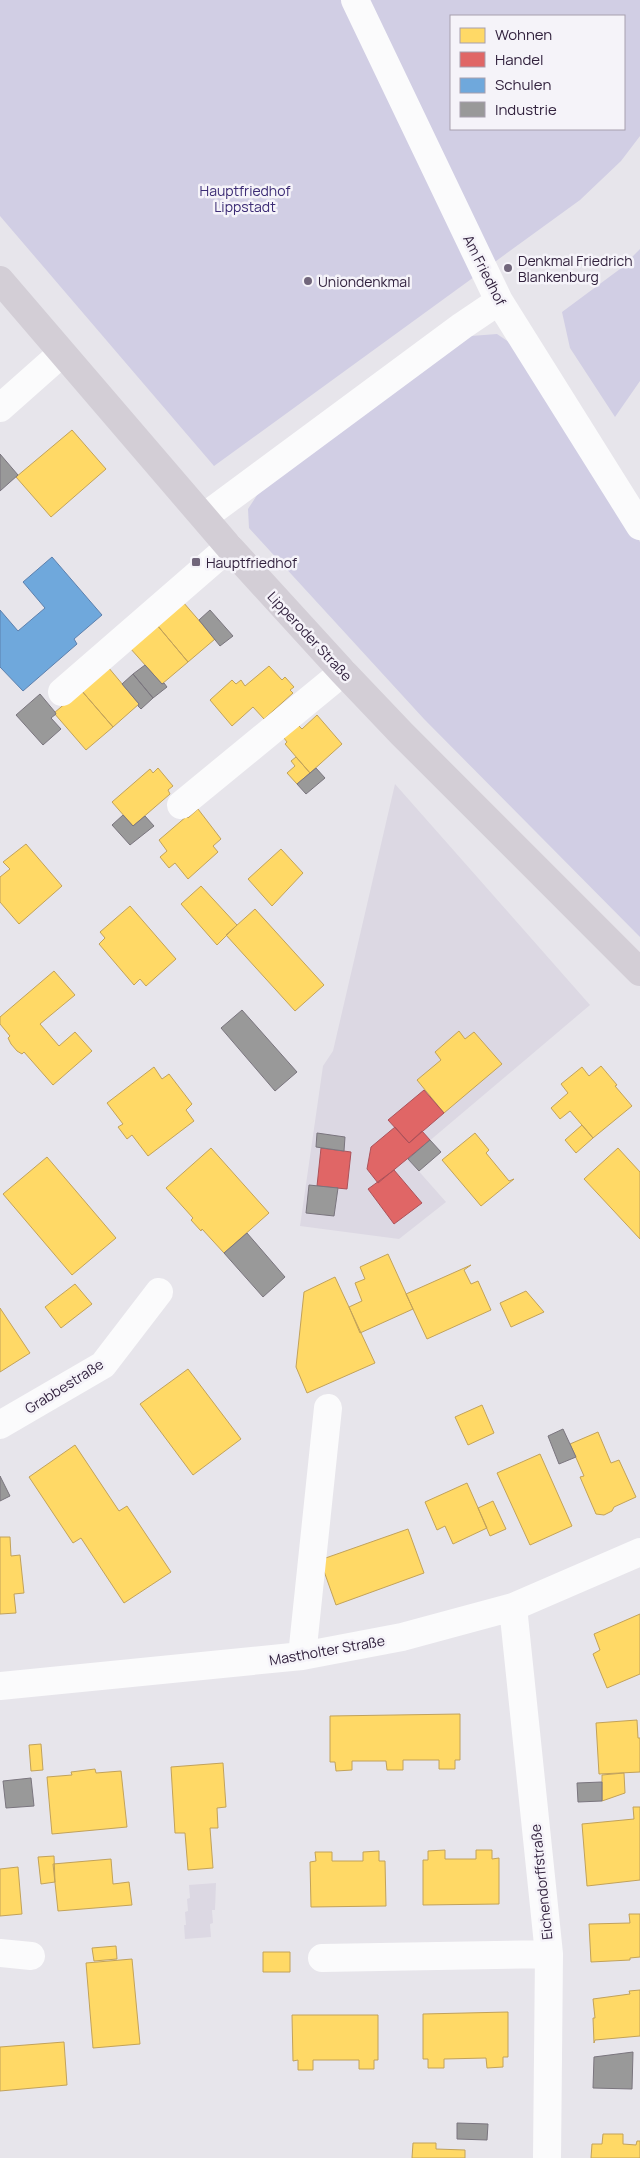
<svg xmlns="http://www.w3.org/2000/svg" width="640" height="2158" font-family="Manrope,sans-serif">
  <style>
    .built { fill: #dcd8e3 }
    .green { fill: #d1cee4; fill-rule: evenodd }
    .homes { fill: #ffd966; stroke: #c2a25a }
    .shops { fill: #e06666; stroke: #ac525a }
    .schools { fill: #6fa8dc; stroke: #5d80ad }
    .industry { fill: #999; stroke: #7a757e }
    .lines { fill: none; stroke-linecap: round; stroke-linejoin: round }
    .minor { stroke: #fbfbfc; stroke-width: 28 }
    .major { stroke: #d3ced6; stroke-width: 28 }
    .poi-dot { fill: #71667b; stroke: #f5f3f9; stroke-width: 2 }
    .labels { text-anchor: middle; dominant-baseline: central; stroke-width: 5; stroke-linejoin: round; paint-order: stroke }
    .park-label { font-size: 14px; fill: #3c2c75; stroke: #f5f3f9 }
    .poi-label { font-size: 14px; fill: #32223e; stroke: #f5f3f9; text-anchor: start }
    .street-label { font-size: 14px; fill: #32223e; stroke: #f5f3f9 }
  </style>
  <rect width="100%" height="100%" fill="#e7e5eb"/>
  <path class="built" d="M395,784L590,1005L408,1159L446,1202L399,1239L300,1226L323,1066L333,1051Z
    M216,1883L215,1910H212L213,1923L210,1924L211,1937L185,1939L184,1925H186L185,1912L188,1911L187,1899L190,1898L189,1885Z"/>
  <path class="green" d="M0,0H640V136L621,161L580,200L214,466L0,216ZM451,16H624V129H451Z
    M640,249V381L615,417L570,348L562,312L620,269Z
    M497,334L518,348L640,542V937L424,719L249,528L248,509L259,492L471,336Z"/>
  <path class="homes" d="M72,430L106,469L51,517L16,477Z
    M183,602L215,639L188,662L157,625Z
    M157,625L188,662L162,684L130,648Z
    M269,666L282,680L285,677L294,687L290,690L293,693L264,719L253,707L232,726L210,700L232,680L236,684L241,680L245,686Z
    M108,667L139,704L113,727L81,690Z
    M81,690L113,727L86,750L54,713Z
    M317,715L342,744L310,773L285,744L287,742L281,734L295,722L302,729Z
    M296,757L310,773L297,784L287,773L295,766L291,761Z
    M158,768L173,786L168,790L170,794L133,826L112,802L150,769L153,773Z
    M198,809L221,839L213,846L218,852L188,879L175,863L169,868L160,857L167,851L159,840L187,816L188,818Z
    M26,844L62,886L19,924L0,902V877L10,869L3,862Z
    M281,849L303,873L272,906L248,879Z
    M201,886L237,925L217,945L181,904Z
    M130,906L176,959L146,986L140,979L134,985L99,944L105,938L100,932Z
    M255,909L324,985L295,1011L226,935Z
    M54,971L75,995L40,1024L59,1046L75,1032L92,1051L53,1085L24,1052L22,1054L17,1051L11,1044L8,1038L10,1036L0,1024V1017Z
    M459,1031L465,1039L474,1032L502,1064L444,1113L417,1080L441,1060L435,1052Z
    M601,1066L617,1085L615,1086L632,1106L593,1138L570,1111L560,1119L551,1108L568,1093L561,1084L582,1067L589,1076Z
    M154,1067L162,1079L169,1074L192,1104L186,1110L194,1121L148,1156L132,1135L127,1139L118,1127L123,1124L107,1103Z
    M582,1125L593,1138L576,1153L565,1140Z
    M475,1133L489,1150L486,1153L509,1181L514,1179L481,1206L442,1160Z
    M211,1148L269,1213L224,1253L202,1229L201,1231L191,1220L193,1218L166,1188Z
    M618,1148L640,1172V1239L584,1179Z
    M47,1157L116,1238L72,1275L3,1194Z
    M388,1254L413,1309L360,1333L349,1307L362,1301L355,1283L365,1279L360,1267Z
    M471,1265L464,1270L471,1284L478,1281L491,1310L427,1339L406,1294Z
    M335,1277L375,1363L307,1393L296,1367L304,1292Z
    M75,1284L92,1304L61,1328L45,1307Z
    M526,1291L544,1312L511,1327L500,1303Z
    M0,1308L30,1353L0,1372Z
    M188,1369L241,1439L193,1475L140,1404Z
    M482,1405L494,1433L468,1445L455,1417Z
    M598,1432L611,1463L619,1460L636,1497L614,1507L612,1511L604,1515L596,1514L580,1477L584,1476L570,1444Z
    M75,1445L119,1511L127,1506L171,1572L124,1603L81,1538L73,1543L29,1477Z
    M540,1454L572,1526L530,1545L497,1473Z
    M467,1483L487,1528L453,1544L445,1526L437,1530L425,1502Z
    M493,1501L506,1529L490,1536L478,1508Z
    M408,1529L424,1573L336,1605L320,1560Z
    M0,1537H10L11,1556L20,1555L24,1593L14,1594L16,1613L0,1614Z
    M640,1614V1674L607,1688L593,1654L600,1650L594,1634Z
    M460,1714V1760H455V1769H439V1760H403V1770H387L386,1761H352V1770L336,1771L335,1762H330V1716Z
    M637,1720L638,1738H640V1772L599,1774L596,1723Z
    M41,1744L43,1770L31,1771L29,1745Z
    M223,1763L226,1807L217,1808L218,1828H210L213,1868L188,1870L185,1833H175L171,1767Z
    M95,1769L96,1773L121,1771L127,1827L52,1834L47,1777L72,1775L71,1772Z
    M624,1773L625,1793L602,1801V1775Z
    M633,1807H640V1880L587,1886L582,1824L634,1819Z
    M445,1850V1859H476V1850H492V1859L499,1858V1904L423,1905V1860H428V1851Z
    M379,1851V1861H385L386,1906L311,1907L310,1862L316,1861L315,1852H332V1861H363V1852Z
    M54,1856L55,1882L41,1884L38,1857Z
    M111,1859L113,1884L129,1882L132,1905L58,1911L53,1864Z
    M18,1867L22,1914L0,1916V1869Z
    M629,1914H640V1957L630,1958V1960L591,1962L589,1924L630,1923Z
    M116,1946L117,1959L94,1961L92,1948Z
    M263,1952H290V1972H263Z
    M132,1959L140,2044L93,2048L86,1963Z
    M640,1990V2036L595,2040L594,2043L593,2018H595L593,1999L630,1994L629,1991Z
    M508,2012V2057H503V2067L487,2068L486,2058L444,2059V2068H428V2059H423V2014Z
    M292,2015H378V2060H374V2069H359V2060H313V2070H298V2060L293,2061Z
    M64,2042L67,2085L0,2091V2047Z
    M603,2134H623V2144L636,2145L637,2141H640V2158H591L592,2144H602Z
    M413,2143H436V2149L465,2150V2158H412Z"/>
  <path class="shops" d="M424,1090L444,1113L409,1143L388,1120Z
    M395,1127L409,1143L422,1131L430,1140L378,1183L367,1169L371,1147Z
    M321,1148L351,1152L347,1189L317,1186Z
    M394,1170L422,1203L394,1224L368,1189Z"/>
  <path class="schools" d="M52,557L102,615L74,639L77,644L23,691L0,667V610L18,631L45,608L23,582Z"/>
  <path class="industry" d="M0,454L18,475L0,491Z
    M210,610L233,636L220,646L199,620Z
    M145,665L162,684L164,683L167,687L153,698L133,674Z
    M133,674L153,698L141,709L138,706L139,704L122,684Z
    M40,694L55,712L56,714L51,718L61,729L43,745L16,715Z
    M316,768L325,778L306,794L297,784Z
    M123,815L133,826L145,816L154,826L130,845L112,825Z
    M242,1010L297,1072L275,1091L221,1028Z
    M317,1133L345,1137L344,1151L316,1147Z
    M430,1140L441,1152L419,1171L408,1159Z
    M309,1185L338,1188L334,1216L306,1213Z
    M247,1233L285,1277L263,1297L224,1253Z
    M563,1429L576,1457L559,1464L548,1436Z
    M0,1476L10,1496L0,1501Z
    M31,1778L34,1806L6,1808L3,1781Z
    M602,1782V1801L578,1802L577,1783Z
    M633,2052L632,2089L593,2088L594,2057Z
    M457,2123L488,2124L487,2140L457,2139Z"/>
  <g class="lines">
    <path class="minor" d="M355,0L499,301L640,526
      M0,408L62,353
      M204,517L462,326L499,301
      M62,692L229,547
      M181,805L343,672
      M0,1425L103,1365L159,1292
      M513,1607L549,1954L547,2158
      M302,1656L328,1408
      M0,1686L302,1656L402,1637L513,1607L640,1552
      M0,1953L31,1956
      M322,1958L549,1954"/>
    <path class="major" d="M0,280L229,547L343,672L402,734L640,972"/>
  </g>
  <g class="poi-dot">
    <circle cx="508" cy="268" r="5"/>
    <circle cx="308" cy="281" r="5"/>
    <rect x="191" y="557" width="10" height="10" rx="2.5"/>
  </g>
  <g class="labels">
    <g class="park-label">
      <text x="245" y="190">Hauptfriedhof<tspan x="245" dy="16">Lippstadt</tspan></text>
    </g>
    <g class="poi-label">
      <text x="518" y="260">Denkmal Friedrich<tspan x="518" dy="16">Blankenburg</tspan></text>
      <text x="318" y="281">Uniondenkmal</text>
      <text x="206" y="562">Hauptfriedhof</text>
    </g>
    <g class="street-label">
      <text transform="translate(485 270) rotate(63)">Am Friedhof</text>
      <text transform="translate(310 636) rotate(47)">Lipperoder Straße</text>
      <text transform="translate(64 1386) rotate(-32)">Grabbestraße</text>
      <text transform="translate(327 1650) rotate(-10)">Mastholter Straße</text>
      <text transform="translate(541 1882) rotate(-96)">Eichendorffstraße</text>
    </g>
  </g>
  <rect x="450" y="15" width="175" height="115" fill="#f5f3f9" stroke="#a79fae"/>
  <rect x="460" y="28" width="25" height="15" fill="#ffd966" stroke="#a79fae"/>
  <text x="495" y="40" font-size="15" fill="#32223e">Wohnen</text>
  <rect x="460" y="52" width="25" height="15" fill="#e06666" stroke="#a79fae"/>
  <text x="495" y="65" font-size="15" fill="#32223e">Handel</text>
  <rect x="460" y="78" width="25" height="15" fill="#6fa8dc" stroke="#a79fae"/>
  <text x="495" y="90" font-size="15" fill="#32223e">Schulen</text>
  <rect x="460" y="102" width="25" height="15" fill="#999999" stroke="#a79fae"/>
  <text x="495" y="115" font-size="15" fill="#32223e">Industrie</text>
</svg>
